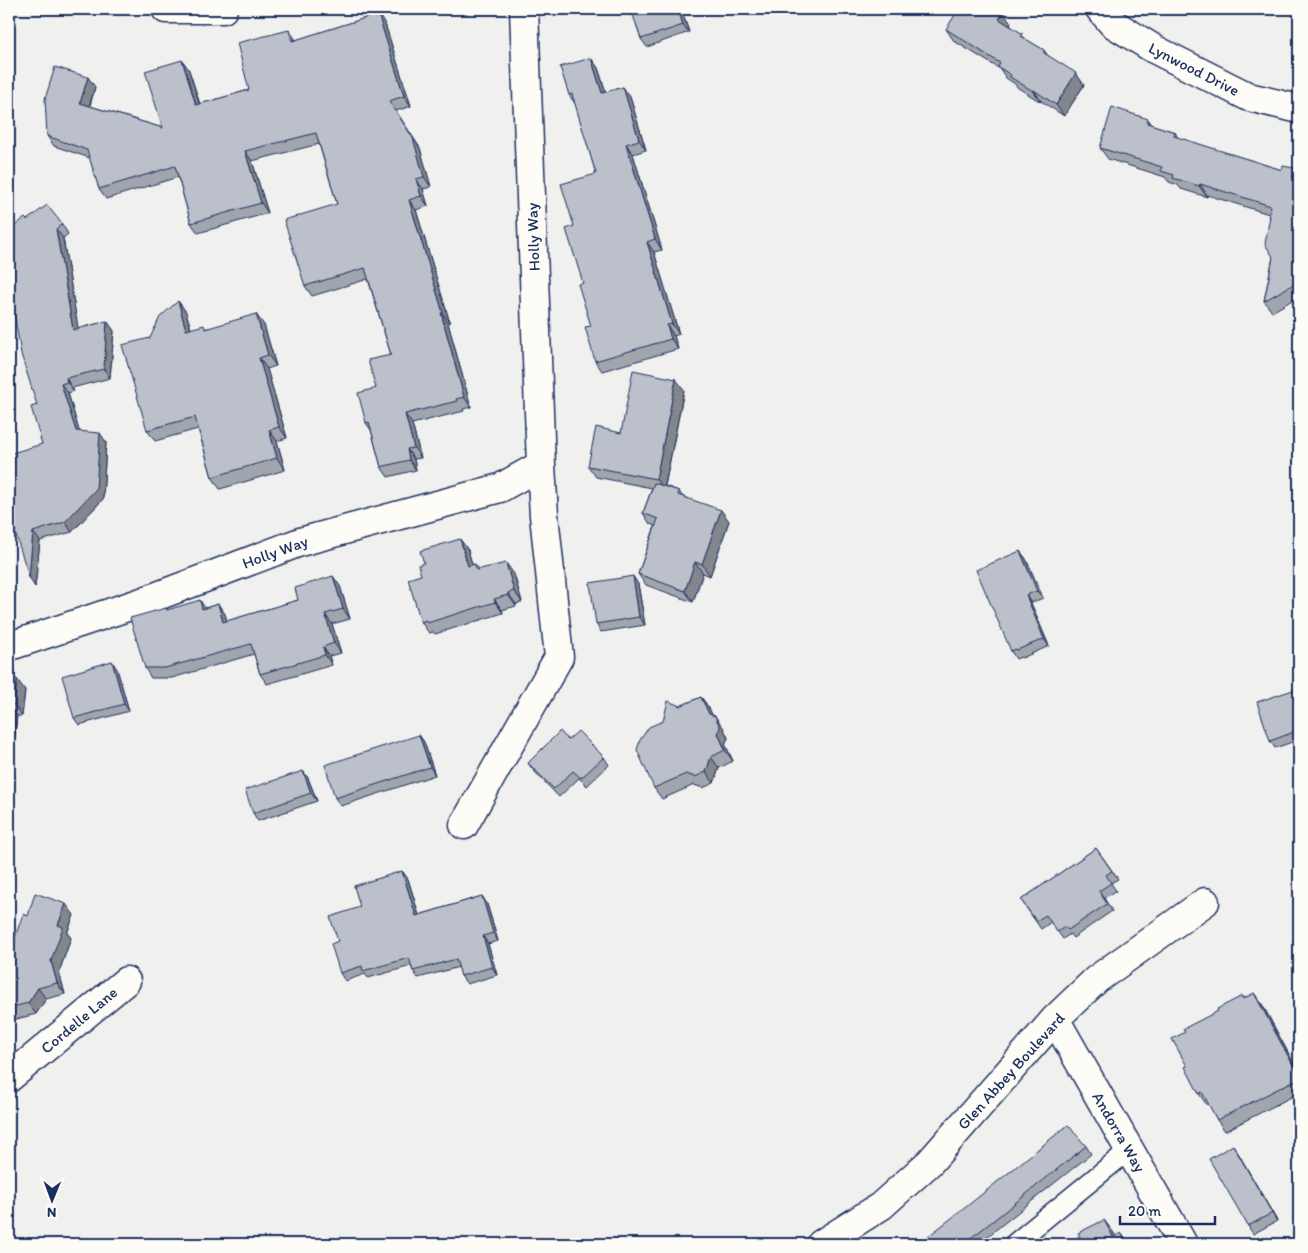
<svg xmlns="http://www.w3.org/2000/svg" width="1308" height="1253" font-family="Itim,sans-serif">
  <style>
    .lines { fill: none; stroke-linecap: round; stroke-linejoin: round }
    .service-casing { stroke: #1b2f5e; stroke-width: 22 }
    .minor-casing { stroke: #1b2f5e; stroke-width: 31 }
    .tertiary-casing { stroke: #1b2f5e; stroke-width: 31 }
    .service { stroke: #fdfcf7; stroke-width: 19 }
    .minor { stroke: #fdfcf7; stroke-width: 28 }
    .tertiary { stroke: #fdfcf7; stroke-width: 28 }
    .wall { fill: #a1a5ae; stroke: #1b2f5e }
    .shaded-wall { fill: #83868d; stroke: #1b2f5e }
    .building { fill: #bbc0ca; stroke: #1b2f5e }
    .labels { text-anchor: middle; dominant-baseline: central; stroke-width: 4.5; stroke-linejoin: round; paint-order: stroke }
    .street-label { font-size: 16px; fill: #1b2f5e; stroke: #fdfcf7 }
  </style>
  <rect width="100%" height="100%" fill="#f0f0ee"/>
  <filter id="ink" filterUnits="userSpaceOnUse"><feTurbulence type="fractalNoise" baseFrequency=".02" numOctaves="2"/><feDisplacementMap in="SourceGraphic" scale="10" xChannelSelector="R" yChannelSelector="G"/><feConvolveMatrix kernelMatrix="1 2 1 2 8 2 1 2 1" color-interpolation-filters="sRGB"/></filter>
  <g filter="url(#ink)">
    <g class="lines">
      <defs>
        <path id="service" d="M1014,1244L1129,1150"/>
        <path id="minor" d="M166,9H223
          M1100,9L1112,23L1154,49L1249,97L1299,109
          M10,646L139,603L300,542L500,488L541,465
          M464,825L559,657L544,515L541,465L524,9
          M9,1078L126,981"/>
        <path id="tertiary" d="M1055,1019L1183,1244
          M821,1244L881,1206L930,1162L1055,1019L1097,979L1205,902"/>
      </defs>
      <use href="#service" class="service-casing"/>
      <use href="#minor" class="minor-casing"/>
      <use href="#tertiary" class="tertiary-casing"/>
      <use href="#service" class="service"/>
      <use href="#minor" class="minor"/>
      <use href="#tertiary" class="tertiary"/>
    </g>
    <path class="wall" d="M681,9L689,32L647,47L641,39Z
      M378,14L385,24L411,106L396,111L420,148L431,187L423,189L428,206L416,210L450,323H448L471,407L463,409L464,411L412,424L421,458L414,459L416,470L388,477L381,467L371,430L366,423L376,388L391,355L368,279L312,296L305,286L337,204L319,144L252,161L268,213L198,233L191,223L178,177L106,199L99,189L90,158L54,146L47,136L95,87L90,106L163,128L182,60L189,70L200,104L249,90L296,40Z
      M1011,23L1010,25L1027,40L1044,50L1048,56L1084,85L1064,116L1041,101V102L1018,88L1015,84L1006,78L1000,69L954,41L946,29Z
      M591,58L598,68L606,92L623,87L630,97L646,150L633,154L662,250L654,252L679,334L674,336L678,349L602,371L595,361L591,326L574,226L596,174L576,105L569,95Z
      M1153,125L1175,132L1178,138L1282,170L1299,169V296L1272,312L1264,301L1273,257L1270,218L1269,216V214L1207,195V197L1181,189L1178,185L1169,182L1165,177L1108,159L1100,148Z
      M27,220L62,224L68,234L63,238L78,329L107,321L114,331L110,378L72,388L74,391L68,393L79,431L106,442L103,499L72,532L40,541L35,587L29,577L42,444L37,405Z
      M178,301L186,312L191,329L264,325L276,366L267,369L287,438L277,441L285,470L220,489L212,477L198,429L155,441L147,430L150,338Z
      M684,390L665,486L679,491L682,496L729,521L710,576L703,573L693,602L646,585L638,574L655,526L650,524L643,513L652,488L596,477L588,466L621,433Z
      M468,550L472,565L475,564L479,569L514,574L522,602L516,604V606L502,610L503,613L435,634L433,632L429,633L421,622Z
      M1020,551L1026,559L1043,598L1031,603L1049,646L1022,658L1021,657L1016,659L1011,651Z
      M638,584L645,625L601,632L596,624Z
      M340,586L350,619L332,624L341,653L329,656L332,665L267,684L260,674L254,654L172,678H151L145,668L166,608L168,610L205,608L218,604L225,614L227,621L298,600Z
      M117,669L129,711L79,725L74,718Z
      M9,678L25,690L22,716H17L14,743L9,742Z
      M1299,688V741L1298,740L1275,748L1270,741Z
      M701,697L709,708L712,715L723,727L728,738L725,744L733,761L719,768L714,783L703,788L694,785L662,799L654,788L663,721L680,706Z
      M419,735L424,742L435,775L341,806L335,798Z
      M568,740L604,757L609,765L587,786L579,778L559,797L533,770L528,763Z
      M303,771L308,778L317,801L258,821L253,813Z
      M1096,848L1118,879L1111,883L1116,891L1104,898L1112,911L1073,938L1070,934L1063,939L1051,922L1041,929L1021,900Z
      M402,871L408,879L419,915L482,896L487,904L498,941L488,944L497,975L467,984L461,976L459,967L418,978L413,971L411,966L368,978L365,974L345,981L340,973L360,907Z
      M74,915L67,933L71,938L59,972L65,994L46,999L36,1014L9,1021V947L12,946L28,916Z
      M1242,996L1244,999L1262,1004L1299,1073V1093L1225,1131L1217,1120L1209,1104L1207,1105L1199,1094L1187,1066L1185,1032Z
      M1233,1145L1238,1153L1277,1221L1253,1234L1248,1226Z
      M1086,1146L1091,1154L978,1244H918Z"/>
    <path class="shaded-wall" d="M678,9H681L689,32L683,25Z
      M1004,12L1011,23L1007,30L999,19Z
      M378,14L385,24L411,106L404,96Z
      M289,30L296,40L292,41Z
      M591,58L598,68L609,103L602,93Z
      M182,60L189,70L203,116L196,105Z
      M1076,73L1084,85L1064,116L1056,105Z
      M88,77L95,87L87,113L80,103Z
      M623,87L630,97L646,150L639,140Z
      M1034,90L1041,101V102L1033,91Z
      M389,101L420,148L431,187L424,177Z
      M1148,119L1156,130L1147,123Z
      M626,144L633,154L662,250L655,239Z
      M245,151L252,161L268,213L261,203Z
      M416,179L423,189L428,206L421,196Z
      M1200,184L1207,195V197L1199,186Z
      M409,200L416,210L450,323L443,313Z
      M56,229L63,238L80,339L73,330Z
      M647,242L654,252L679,334L672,324Z
      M178,301L186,312L194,341L186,330Z
      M441,313L448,323L471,407L464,397Z
      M256,314L264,325L276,366L268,355Z
      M107,321L114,331L110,378L104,369Z
      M667,325L674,336L678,349L671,339Z
      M259,358L267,369L287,438L279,427Z
      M66,378L72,388L74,391L67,382Z
      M676,379L684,390L664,490L656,479Z
      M61,384L68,393L82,441L76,431Z
      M405,414L412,424L421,458L414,448Z
      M269,430L277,441L285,470L277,458Z
      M100,433L106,442L103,499L72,532L65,522Z
      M407,449L414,459L416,470L409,460Z
      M721,510L729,521L710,576L702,564Z
      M33,532L40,541L35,587L29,577Z
      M460,539L468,550L476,577L468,566Z
      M1020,551L1026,559L1043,598L1037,591Z
      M695,562L703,573L693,602L685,591Z
      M506,563L514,574L522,602L514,591Z
      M333,576L340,586L350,619L343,609Z
      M633,576L638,584L645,625L639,617Z
      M508,593L516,604V606L508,595Z
      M1026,595L1031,603L1049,646L1044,639Z
      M494,599L502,610L503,613L495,602Z
      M200,600L206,610L202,609Z
      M218,604L225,614L230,631L223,622Z
      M325,614L332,624L341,653L334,643Z
      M323,647L329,656L332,665L325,655Z
      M112,661L117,669L129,711L124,704Z
      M17,679L25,690L22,716L14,705Z
      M701,697L709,708L717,725L709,714Z
      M9,704L17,716L14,743L9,736Z
      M715,716L723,727L728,738L725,744L733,761L725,750L718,733Z
      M419,735L424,742L435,775L430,767Z
      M711,757L719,768L714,783L706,772Z
      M303,771L308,778L317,801L311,793Z
      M402,871L408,879L421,923L416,916Z
      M482,896L487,904L498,941L493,933Z
      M66,904L74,915L67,933L71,938L59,972L65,994L57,983L51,961L58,925Z
      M483,936L488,944L497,975L492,967Z
      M38,988L46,999L36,1014L28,1003Z
      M1254,993L1262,1004L1299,1073V1076Z
      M1233,1145L1238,1153L1277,1221L1272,1213Z
      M1104,1220L1114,1233L1119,1244L1113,1237Z
      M1121,1233L1129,1244H1127Z"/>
    <path class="building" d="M631,9H678L683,25L641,39Z
      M959,9H999L1004,12L999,19L1023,34L1021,36L1044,50V53L1076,73L1056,105L1034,90L1033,91L1010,77L1011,75L998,67L1000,63L946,29Z
      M378,14L404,96L389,101L413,138L424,177L416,179L421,196L409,200L443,313H441L464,397L456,399L457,401L405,414L414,448L407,449L409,460L381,467L369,422L366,423L358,393L376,388L368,360L391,355L365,268L305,286L284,220L337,204L316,133L245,151L261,203L191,223L175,166L99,189L87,150L47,136L45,99L55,67L88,77L80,103L163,128L145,71L182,60L196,105L249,90L237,43L289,30L292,41Z
      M591,58L602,93L623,87L639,140L626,144L655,239L647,242L672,324L667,325L671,339L595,361L585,327L591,326L578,284L583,283L566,229L574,226L561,184L596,174L572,94L569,95L560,67Z
      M1112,107L1148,119L1147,123L1175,132L1174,136L1282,170L1283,166L1299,169V281L1264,301L1273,257L1265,244L1270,216H1269L1271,206L1200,184L1199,186L1173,178L1174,175L1161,171L1162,167L1100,148Z
      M47,205L62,224L56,229L73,330L107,321L104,369L66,378L67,382L61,384L76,431L100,433L96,489L65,522L33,532L29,577L9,513V454L42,444L31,407L37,405L21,354L9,284V230L25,218L27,220Z
      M178,301L186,330L204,325L205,329L256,314L268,355L259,358L279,427L269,430L277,458L212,477L195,417L147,430L122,345L150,338L160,317Z
      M633,370L676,379L656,479L588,466L596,427L621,433Z
      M654,483L679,491L678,495L721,510L702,564L695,562L685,591L638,574L658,519L643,513Z
      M460,539L468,566L475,564L476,570L506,563L514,591L508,593V595L494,599L495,602L427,623L426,620L421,622L408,579L421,575L418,565L424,563L420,551Z
      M1020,551L1037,591L1026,595L1044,639L1017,650L1016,649L1011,651L976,570Z
      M333,576L343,609L325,614L334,643L323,647L325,655L260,674L251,644L165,668H145L130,618L166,608L167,610L200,600L202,609L218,604L223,622L298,600L295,588Z
      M633,576L639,617L596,624L590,583Z
      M112,661L124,704L74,718L62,676Z
      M9,678L17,679L14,705L9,704V706Z
      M1299,688V735L1296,736L1294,732L1270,741L1257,702Z
      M701,697L709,714L715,716L720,727L718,733L725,750L711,757L706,772L695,777L686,774L654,788L637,750L640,740L649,727L663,721L668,701L680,706Z
      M560,731L568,740L578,731L604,757L581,778L573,771L554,789L528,763Z
      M419,735L430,767L335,798L325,765Z
      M303,771L311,793L253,813L245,790Z
      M1096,848L1112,871L1106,875L1111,883L1099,891L1107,904L1068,930L1065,927L1057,932L1046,915L1036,921L1021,900Z
      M402,871L416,916L482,896L493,933L483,936L492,967L461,976L456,959L413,971L409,958L363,971L362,966L340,973L331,944L338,941L330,917L360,907L354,886Z
      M35,893L66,904L58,925L63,927L51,961L57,983L38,988L28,1003L9,1008V947L12,946L23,914L28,916Z
      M1299,961V991L1294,962Z
      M1254,993L1299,1076V1078L1217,1120L1202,1092L1199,1094L1185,1067L1187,1066L1172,1039L1185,1032L1183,1029L1218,1011L1217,1009L1242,996L1243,999Z
      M1068,1125L1086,1146L994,1220L963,1244H918L966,1207Z
      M1233,1145L1272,1213L1248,1226L1209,1159Z
      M1104,1220L1113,1237L1121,1233L1127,1244H1063L1080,1236L1078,1233Z"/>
  </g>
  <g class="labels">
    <g class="street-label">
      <text transform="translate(1194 69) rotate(27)">Lynwood Drive</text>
      <text transform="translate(533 237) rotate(-92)">Holly Way</text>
      <text transform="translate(275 552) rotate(-20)">Holly Way</text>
      <text transform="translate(79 1020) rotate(-40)">Cordelle Lane</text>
      <text transform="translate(1011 1071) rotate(-48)">Glen Abbey Boulevard</text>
      <text transform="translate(1119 1132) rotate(60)">Andorra Way</text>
    </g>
  </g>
  <rect width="1308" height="1253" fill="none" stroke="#fdfcf7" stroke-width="30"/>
  <rect x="15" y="15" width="1278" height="1223" fill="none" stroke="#1b2f5e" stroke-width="2" filter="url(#ink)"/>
  <g transform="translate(52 1200) rotate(181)" stroke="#fdfcf7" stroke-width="4" paint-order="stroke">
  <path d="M0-4L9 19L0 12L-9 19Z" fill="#1b2f5e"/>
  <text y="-8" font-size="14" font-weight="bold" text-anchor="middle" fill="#1b2f5e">N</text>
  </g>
  <path d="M1120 1216v8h95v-8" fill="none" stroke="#1b2f5e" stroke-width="2.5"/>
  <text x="1128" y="1216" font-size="15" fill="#1b2f5e" stroke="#fdfcf7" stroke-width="4" paint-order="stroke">20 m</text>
</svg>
